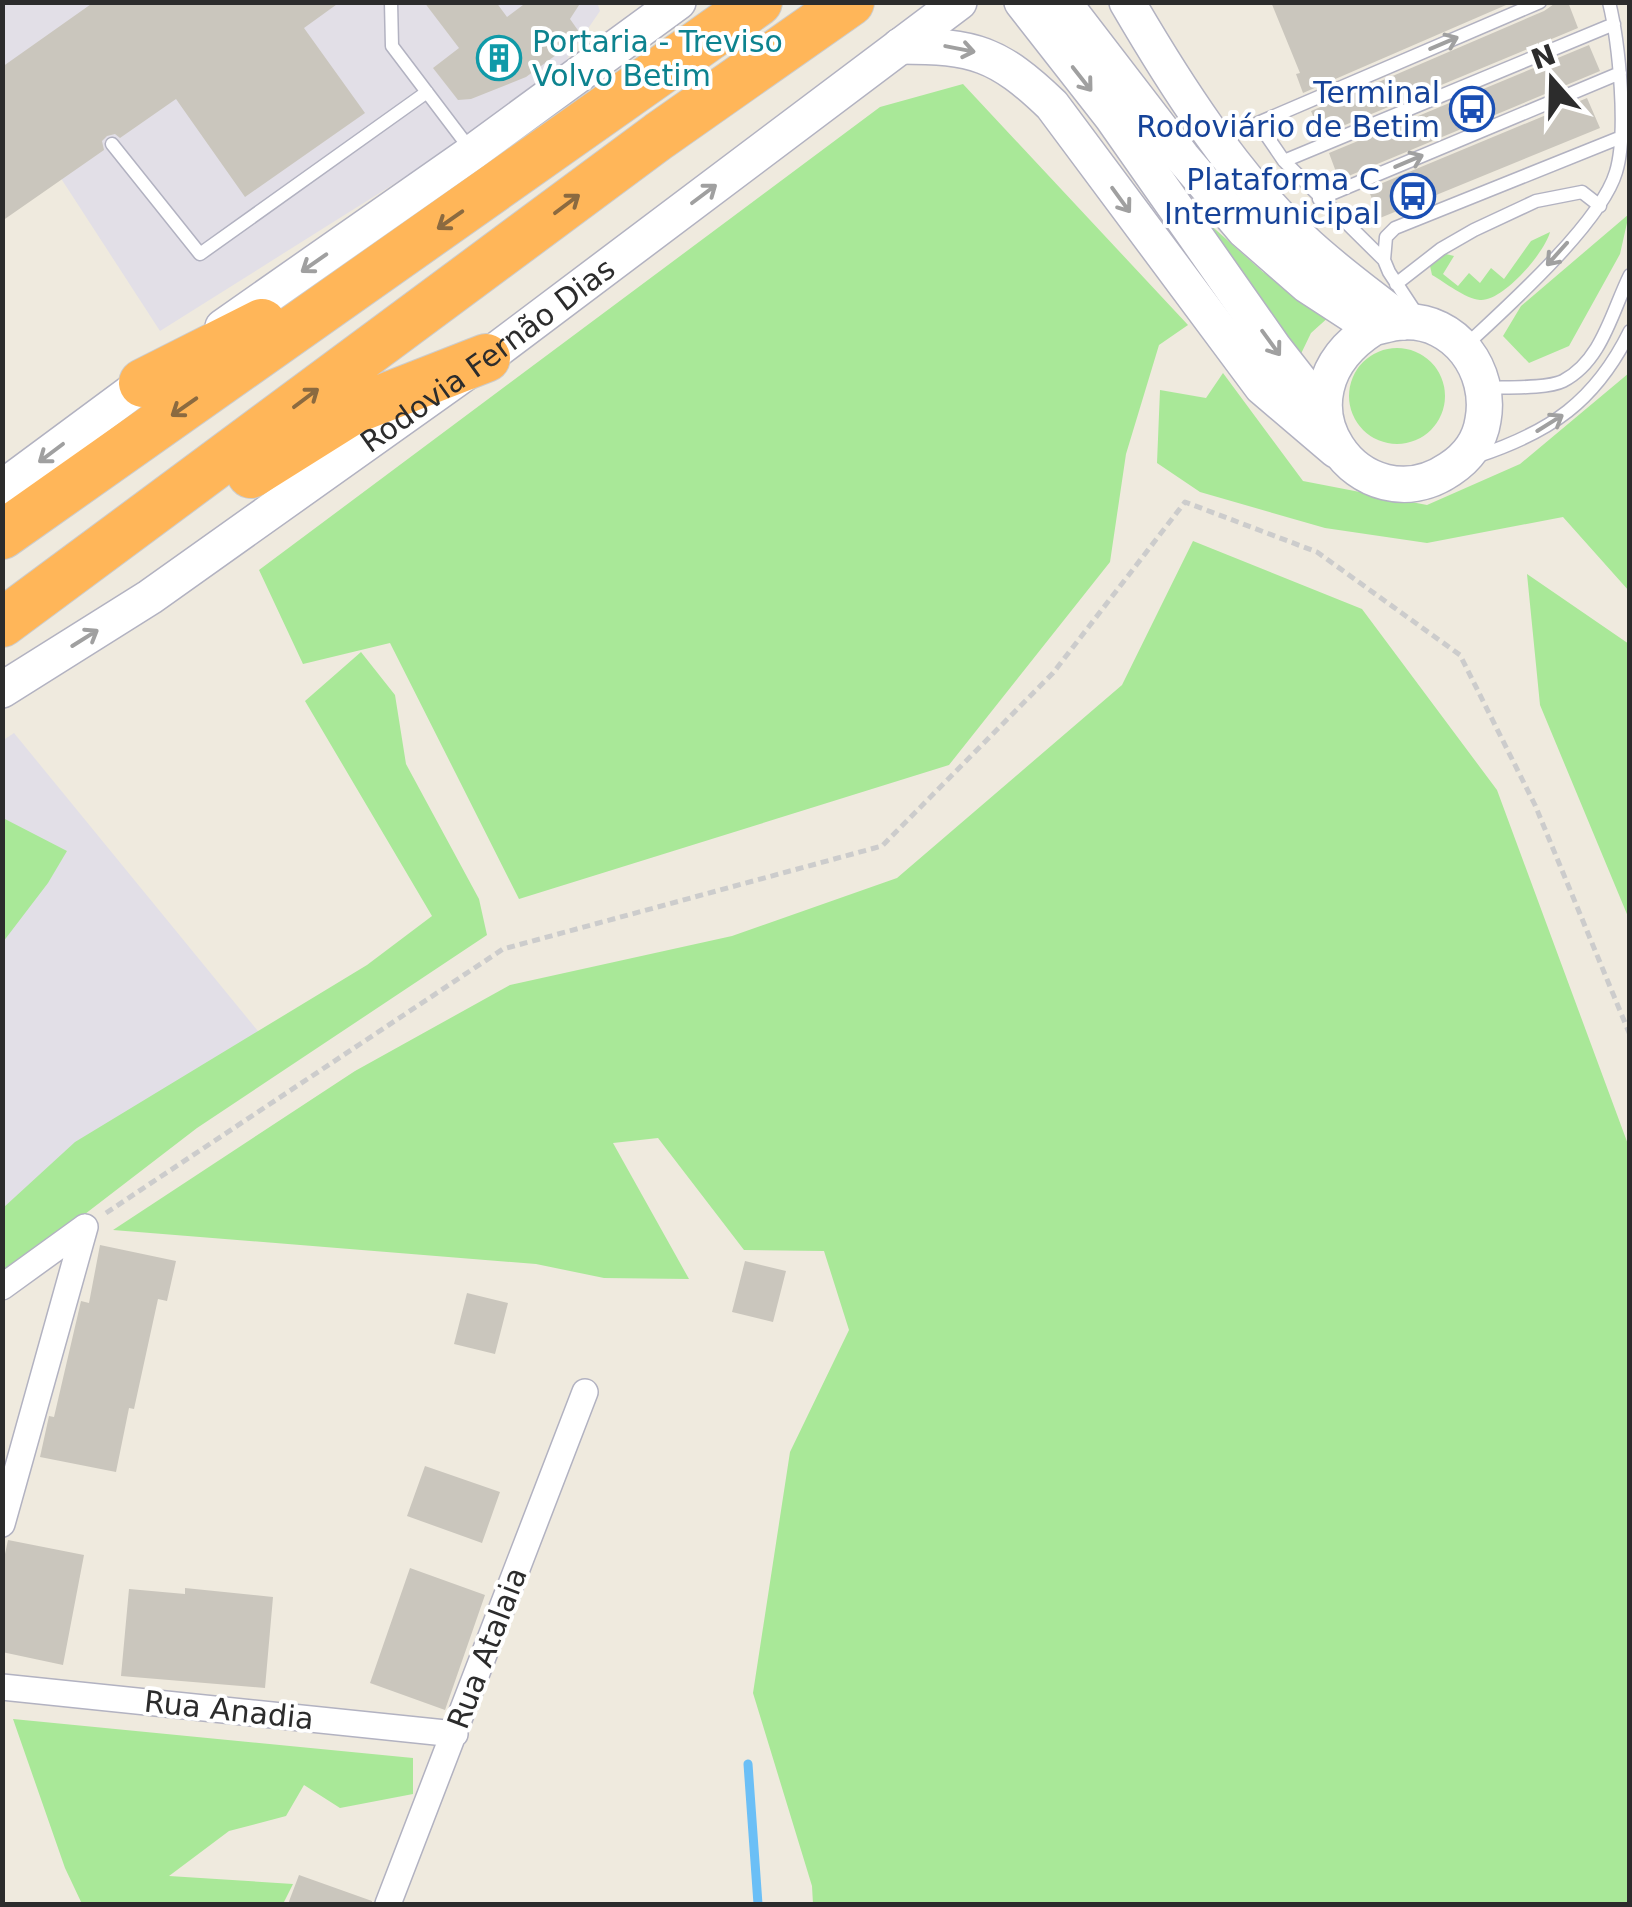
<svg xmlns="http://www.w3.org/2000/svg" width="1632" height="1907" font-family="'DejaVu Sans',sans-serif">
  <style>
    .industrial { fill: #e2dfe7 }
    .green { fill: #a9e898 }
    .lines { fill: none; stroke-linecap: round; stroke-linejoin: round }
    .stream { stroke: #6bbff6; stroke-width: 9 }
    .building { fill: #cac6bd }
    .service-casing { stroke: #b2b2c1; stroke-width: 15 }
    .minor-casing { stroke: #b2b2c1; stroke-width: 28 }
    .secondary-casing { stroke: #b2b2c1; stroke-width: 38 }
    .motorway-casing { stroke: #ccc; stroke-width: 50 }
    .path { stroke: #ccc; stroke-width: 5; stroke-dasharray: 8 5; stroke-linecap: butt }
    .service { stroke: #fff; stroke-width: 12 }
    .minor { stroke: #fff; stroke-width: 25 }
    .secondary { stroke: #fff; stroke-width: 35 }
    .motorway { stroke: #ffb659; stroke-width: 48 }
    .oneway { stroke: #a0a0a0 }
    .oneway2 { stroke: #8b6a40 }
    .labels { text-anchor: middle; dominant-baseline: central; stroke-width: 8; stroke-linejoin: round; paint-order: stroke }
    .culture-label { font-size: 30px; fill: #0d838f; stroke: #fff; text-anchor: start }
    .transit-label { font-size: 30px; fill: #164399; stroke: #fff; text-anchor: end }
    .street-label { font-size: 30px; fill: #2c2c2c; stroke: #fff }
  </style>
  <rect width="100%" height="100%" fill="#efeade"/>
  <path class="industrial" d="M597,2L600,11L548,87L160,331L3,89V3Z
    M14,733L271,1047L3,1250L2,741Z"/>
  <path class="green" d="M963,84L1188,325L1159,345L1126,454L1110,562L949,765L519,899L390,643L303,664L259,570L880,107Z
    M1629,214L1620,254L1569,346L1529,363L1503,336L1521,306Z
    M1206,221L1263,272L1331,315L1311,333L1298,360Z
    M1550,232C1545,252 1503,302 1480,300C1464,298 1446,283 1432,275L1430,266L1446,254L1454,256L1443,274L1458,286L1469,273L1480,283L1491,268L1504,279L1531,241Z
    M1349 396a48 48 0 1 1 96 0a48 48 0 1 1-96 0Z
    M1223,373L1303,481L1427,505L1520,464L1629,373V591L1563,517L1427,543L1325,528L1200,492L1157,463L1160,390L1206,398Z
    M1193,541L1362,609L1497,790L1629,1147V1904H813L812,1886L753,1693L790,1452L849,1330L824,1251L744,1250L658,1138L613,1143L689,1279L604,1278L536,1264L113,1230L355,1071L510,985L732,936L897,878L1122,685Z
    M1527,574L1629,644V919L1540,705Z
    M361,652L395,695L406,764L479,899L487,935L197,1128L3,1277V1208L75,1142L367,965L432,916L305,701Z
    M3,818L67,851L48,883L3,942Z
    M13,1719L413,1758V1794L340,1808L304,1785L286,1816L229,1831L169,1876L293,1884L283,1904H82L65,1868Z"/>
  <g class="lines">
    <path class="stream" d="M748,1764L758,1904"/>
  </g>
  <path class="building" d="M94,2H340L304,28L365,113L245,197L176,99L120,138L115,134L107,136L102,141L104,150L2,221V67Z
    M424,2H496L507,17L527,2H581L570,19L582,36L526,77L471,99L458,100L433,68L459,48Z
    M1271,2H1513L1303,93L1296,74L1300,73Z
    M1557,2H1568L1578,28L1321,135L1311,111L1544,11Z
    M1589,45L1600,71L1339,180L1329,153Z
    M1587,98L1600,128L1380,218L1368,189Z
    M100,1245L176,1261L167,1301L158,1299L134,1409L129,1408L116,1472L40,1457L49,1416L54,1417L81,1301L89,1303Z
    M745,1261L786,1271L773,1322L732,1312Z
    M467,1293L508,1303L495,1354L454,1344Z
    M425,1466L500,1492L482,1543L407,1516Z
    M8,1540L84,1555L63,1665L2,1652V1568Z
    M410,1568L485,1595L445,1710L370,1683Z
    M185,1588L273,1597L265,1688L121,1676L129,1589L185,1594Z
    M299,1875L372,1901V1904H288Z"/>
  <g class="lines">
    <defs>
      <path id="service" d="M391,2L392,46L470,149
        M112,144L200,254L427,92
        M1284,161L1614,24
        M1319,199L1620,73
        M1384,260L1386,237L1395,228L1619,138
        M1396,284L1441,249L1474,230L1536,201L1582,192L1600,206
        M1420,319L1389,272L1384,260L1284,161L1258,123L1540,2
        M1465,346C1506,308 1601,223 1616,172C1628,132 1619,43 1609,2
        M1485,388C1504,387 1547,389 1563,381C1602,361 1612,311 1630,275
        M1478,456C1550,432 1595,402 1630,331"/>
      <path id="minor" d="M2,1287L85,1227
        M2,1524L85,1227
        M2,1687L455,1734
        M388,1904L585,1392"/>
      <g id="secondary">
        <path d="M1022,2L1112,117L1274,348L1324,412"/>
        <path d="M1063,2L1182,157L1244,230L1307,285L1373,328C1382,326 1393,322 1403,322C1456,319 1492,371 1483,420C1480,441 1467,458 1450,469C1362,529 1263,398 1373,328"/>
        <path d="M1127,2C1176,86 1231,172 1301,239C1332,269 1369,295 1403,322"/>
        <path d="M900,46C974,46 998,53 1052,105L1262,387L1336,450"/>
        <path d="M223,327L473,152L678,2"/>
        <path d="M2,488L164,368"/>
        <path id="s1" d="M2,690L150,597L486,358L959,2"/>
      </g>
      <path id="motorway" d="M143,383L262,323
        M251,474L353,410L486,358
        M2,535L758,2
        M2,623L659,136L850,2"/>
    </defs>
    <use href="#service" class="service-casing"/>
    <use href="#minor" class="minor-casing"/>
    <use href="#secondary" class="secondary-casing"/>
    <use href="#motorway" class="motorway-casing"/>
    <path class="path" d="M106,1213L503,949L882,846L1053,673L1185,502L1317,552L1460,655L1535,805L1630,1035"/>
    <use href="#service" class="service"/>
    <use href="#minor" class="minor"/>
    <use href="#secondary" class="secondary"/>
    <use href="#motorway" class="motorway"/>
  </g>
  <defs><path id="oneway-shaft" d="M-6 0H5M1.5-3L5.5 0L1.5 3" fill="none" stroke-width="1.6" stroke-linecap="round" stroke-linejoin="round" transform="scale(2.5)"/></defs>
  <g class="oneway">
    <use href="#oneway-shaft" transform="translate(1444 43) rotate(-23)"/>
    <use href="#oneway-shaft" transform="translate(960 49) rotate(11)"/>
    <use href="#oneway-shaft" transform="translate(1082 79) rotate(52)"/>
    <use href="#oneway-shaft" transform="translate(1409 161) rotate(-23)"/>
    <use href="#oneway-shaft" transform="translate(704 194) rotate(-37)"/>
    <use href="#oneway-shaft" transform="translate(1121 200) rotate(54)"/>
    <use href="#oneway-shaft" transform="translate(1557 254) rotate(132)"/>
    <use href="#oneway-shaft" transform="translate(314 263) rotate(145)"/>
    <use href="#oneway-shaft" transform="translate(1271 343) rotate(54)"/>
    <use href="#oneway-shaft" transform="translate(1550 423) rotate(-32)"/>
    <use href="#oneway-shaft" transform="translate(51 453) rotate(143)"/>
    <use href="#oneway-shaft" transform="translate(85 638) rotate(-32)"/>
  </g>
  <g class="oneway2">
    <use href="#oneway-shaft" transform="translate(567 204) rotate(-37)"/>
    <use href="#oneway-shaft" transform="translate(450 220) rotate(145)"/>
    <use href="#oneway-shaft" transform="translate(306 398) rotate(-37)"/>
    <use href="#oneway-shaft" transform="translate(184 407) rotate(145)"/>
  </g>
  <defs>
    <symbol id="building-ring" viewBox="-11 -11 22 22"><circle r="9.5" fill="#fff" stroke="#0f9aa8" stroke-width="1.5"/><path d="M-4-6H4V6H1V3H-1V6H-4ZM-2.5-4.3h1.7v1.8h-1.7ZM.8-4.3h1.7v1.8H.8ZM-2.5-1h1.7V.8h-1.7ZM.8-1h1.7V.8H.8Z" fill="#0f9aa8"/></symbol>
    <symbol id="bus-ring" viewBox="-11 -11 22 22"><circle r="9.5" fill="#fff" stroke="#1a4fb4" stroke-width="1.5"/><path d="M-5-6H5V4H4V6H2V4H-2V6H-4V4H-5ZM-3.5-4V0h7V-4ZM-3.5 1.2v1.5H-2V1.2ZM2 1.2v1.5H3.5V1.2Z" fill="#1a4fb4"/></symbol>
  </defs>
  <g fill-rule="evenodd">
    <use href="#building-ring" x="474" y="33" width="50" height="50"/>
    <use href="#bus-ring" x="1447" y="84" width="50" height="50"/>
    <use href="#bus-ring" x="1388" y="171" width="50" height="50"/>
  </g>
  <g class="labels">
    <g class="culture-label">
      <text x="532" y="41">Portaria - Treviso<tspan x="532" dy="34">Volvo Betim</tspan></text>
    </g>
    <g class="transit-label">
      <text x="1440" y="92">Terminal<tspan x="1440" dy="34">Rodoviário de Betim</tspan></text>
      <text x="1380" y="179">Plataforma C<tspan x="1380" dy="34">Intermunicipal</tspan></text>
    </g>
    <g class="street-label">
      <text stroke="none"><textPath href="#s1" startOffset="590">Rodovia Fernão Dias</textPath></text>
      <text transform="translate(487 1648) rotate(-69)">Rua Atalaia</text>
      <text transform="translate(229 1710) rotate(6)">Rua Anadia</text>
    </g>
  </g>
  <rect width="1632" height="1907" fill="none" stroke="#2c2c2c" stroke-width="10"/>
  <g transform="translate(1552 80) rotate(340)" stroke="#ffffff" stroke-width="8" paint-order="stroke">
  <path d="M0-8L18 38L0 25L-18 38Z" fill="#2c2c2c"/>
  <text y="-15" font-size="28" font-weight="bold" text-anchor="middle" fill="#2c2c2c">N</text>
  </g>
</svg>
